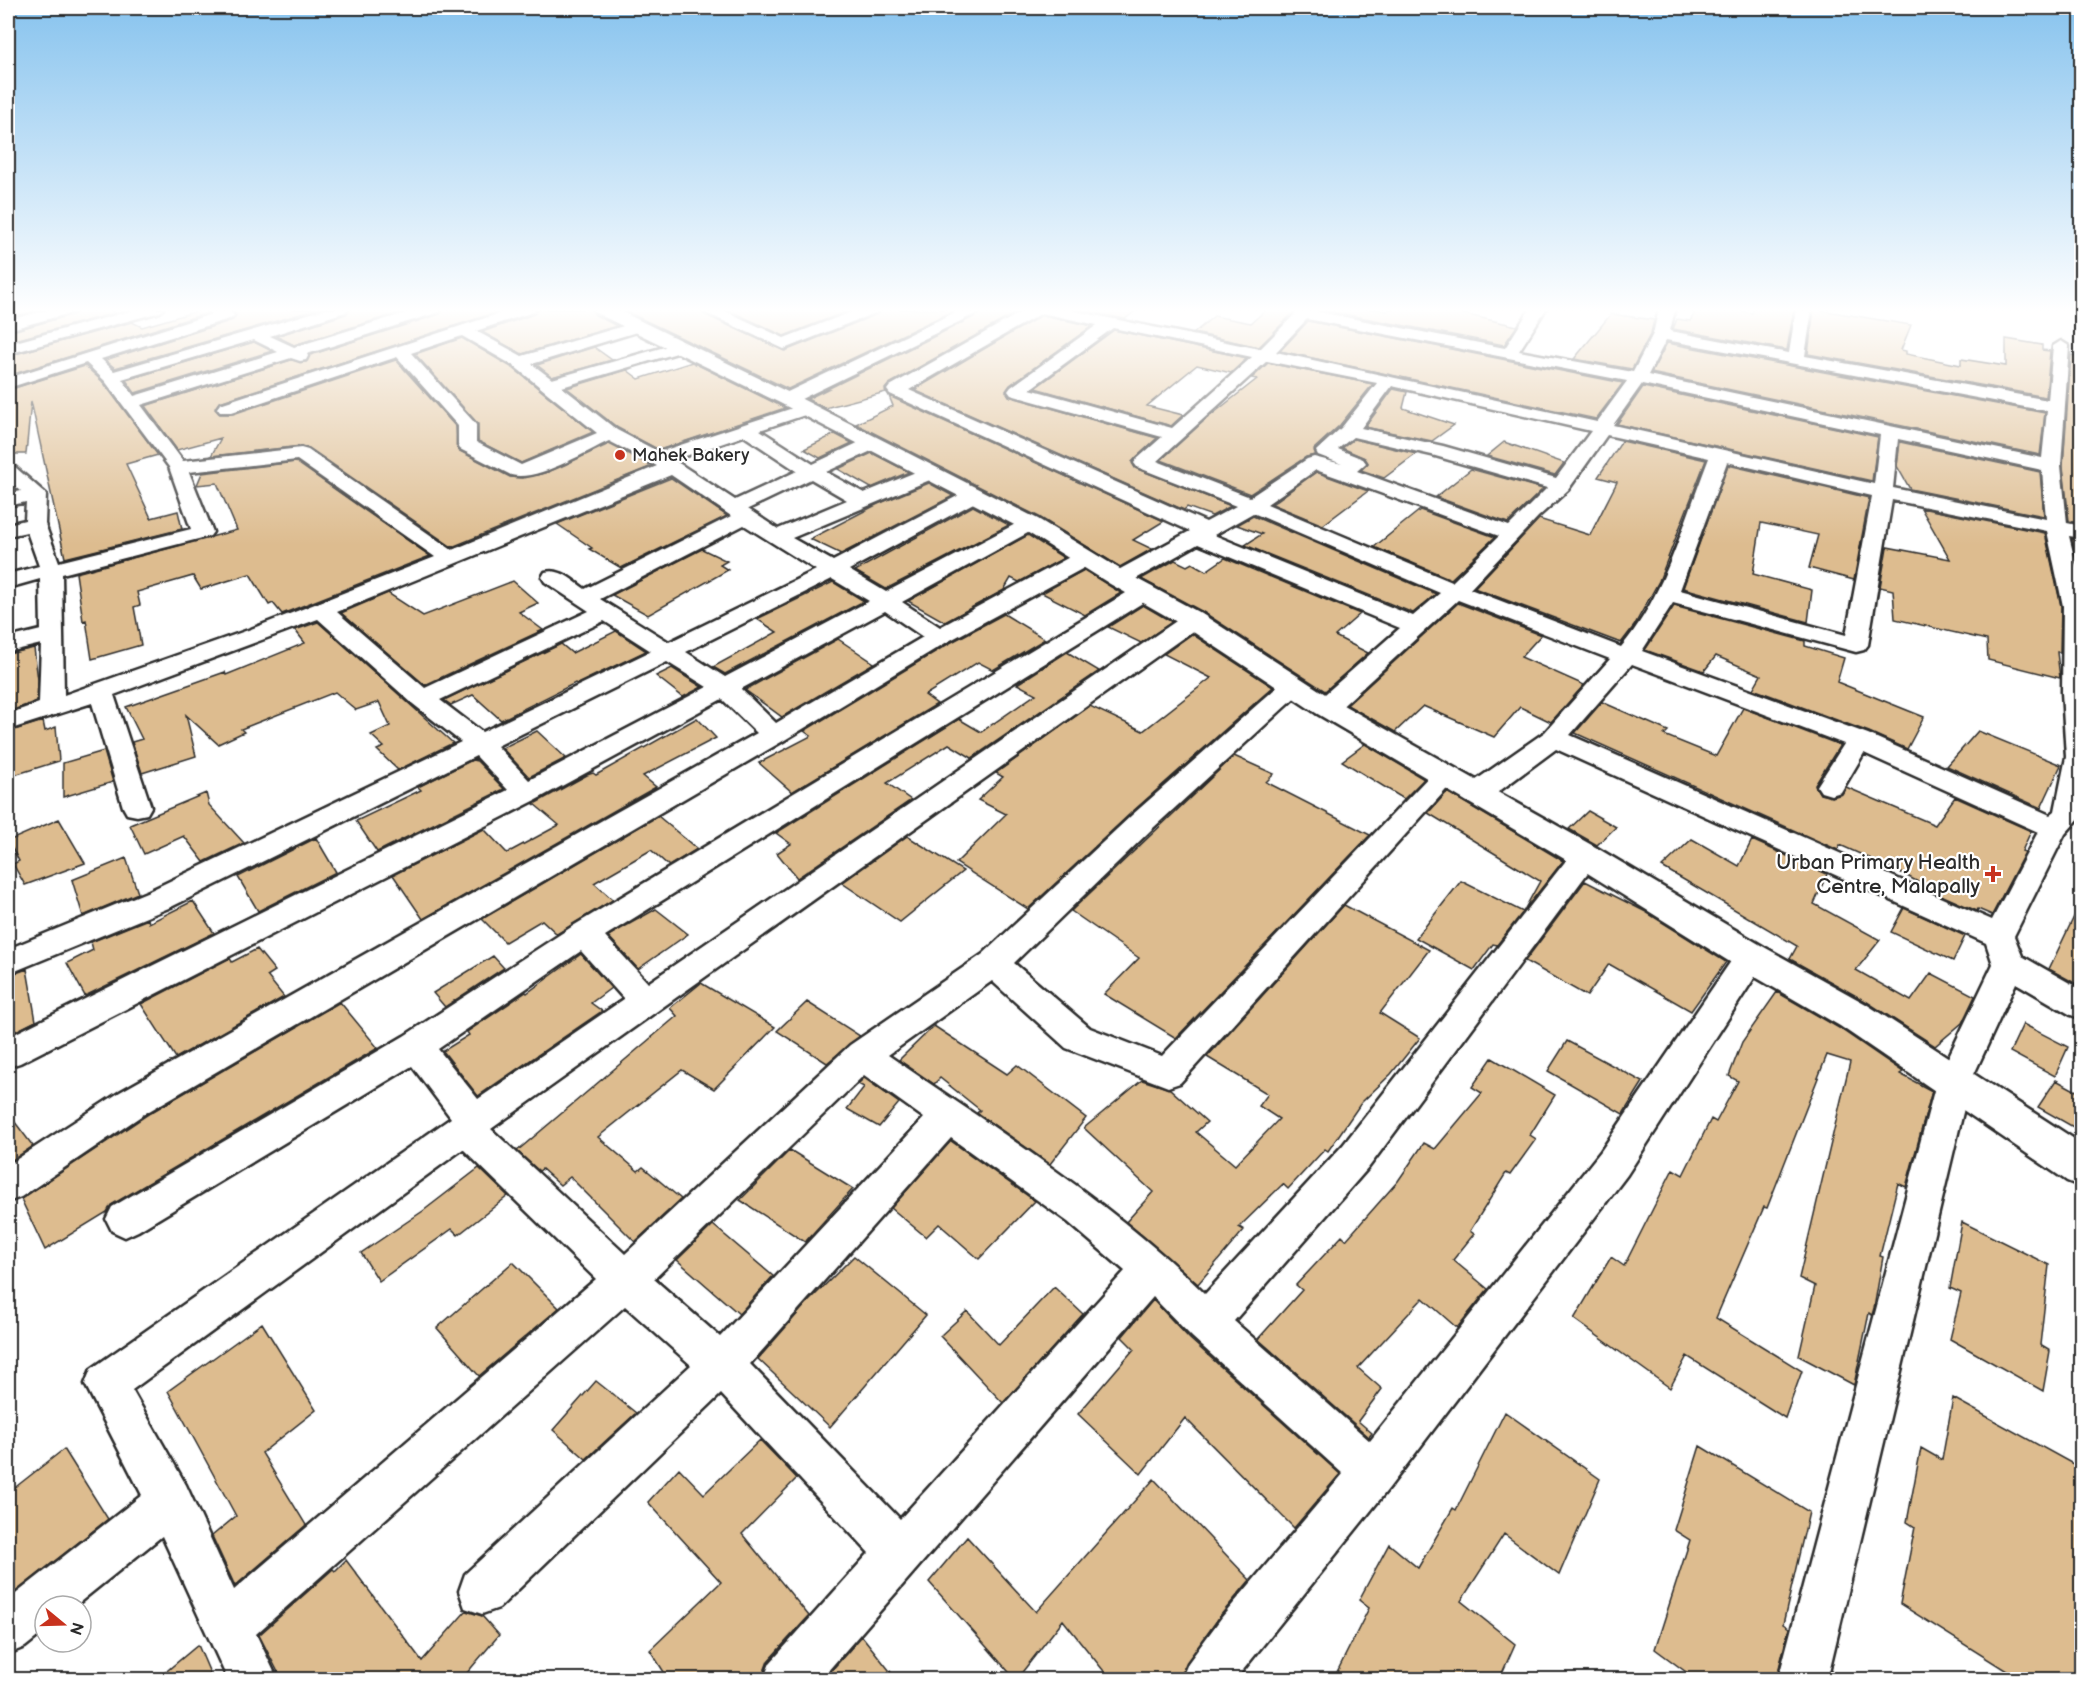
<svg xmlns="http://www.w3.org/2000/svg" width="2089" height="1687" font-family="'Balsamiq Sans',sans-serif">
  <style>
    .building { fill: #ddbc8f; stroke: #2b2b2b; stroke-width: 1.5 }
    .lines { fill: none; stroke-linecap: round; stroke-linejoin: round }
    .minor-casing { stroke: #2b2b2b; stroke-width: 5 }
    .tertiary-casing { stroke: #2b2b2b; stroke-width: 5 }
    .minor { fill: #fff; fill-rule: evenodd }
    .tertiary { fill: #fff; fill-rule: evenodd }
    .poi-dot { fill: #c8321e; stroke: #fff; stroke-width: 2 }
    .labels { text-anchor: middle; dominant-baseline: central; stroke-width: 4.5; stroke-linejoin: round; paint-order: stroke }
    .far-poi-label { font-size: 18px; fill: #2b2b2b; stroke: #fff; text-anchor: start }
    .poi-label { font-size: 21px; fill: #2b2b2b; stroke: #fff; text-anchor: end }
  </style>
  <rect width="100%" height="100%" fill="#fff"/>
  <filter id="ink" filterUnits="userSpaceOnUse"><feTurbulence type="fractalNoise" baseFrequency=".0167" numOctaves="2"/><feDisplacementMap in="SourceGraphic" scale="12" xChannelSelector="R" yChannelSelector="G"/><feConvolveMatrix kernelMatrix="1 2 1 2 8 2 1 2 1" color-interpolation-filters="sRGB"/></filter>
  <g filter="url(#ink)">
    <path class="building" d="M8,309H44L8,318Z
      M79,309H108L115,313L8,342V332L75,314Z
      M204,309L207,313L8,376V356L132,322L142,327Z
      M229,309H318L115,368L105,360L233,320L236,315Z
      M350,309H412L294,345L276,336L346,314Z
      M444,309H507L219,402L215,409L220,414H233L396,360L456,427L458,450L510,477L522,478L548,472L609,444L652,466L452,547L309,448L301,446L211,456L221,438L177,450L145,406L291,360L306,362L310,355L440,314Z
      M538,309H591L595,315L617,326L522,354L482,332L534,314Z
      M621,309H699L703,314L785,351L878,314L882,309H957L788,389Z
      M726,309H853L784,336Z
      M984,309H1023L889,384L885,389L886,392L825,408L807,399L980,314Z
      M1075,309H1138L1125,319Z
      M1267,309H1297L1259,347L1194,333L1214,316L1251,323Z
      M1318,309H1373L1387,311L1389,309H1441L1517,326L1504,345Z
      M1697,309H1730L1752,313L1754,309H1794L1787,350L1673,329L1677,319L1690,321Z
      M1814,309L1911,325L1901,350L1906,351V354L1961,365V359L2006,366V339L2042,345V350L2050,351L2046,397L1808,354Z
      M1611,314L1654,320L1651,333L1632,369L1574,359Z
      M1042,315L1092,326L1010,385L1006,391L1009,396L1157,438L1132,462L1135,468L1231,506L1212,516L1187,507L1184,510L914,390Z
      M1308,321L1623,383L1596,419L1280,351Z
      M1114,330L1247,358L1231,373L1197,365L1147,406L1183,415L1171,426L1035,388Z
      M462,338L513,368L593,432L521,463L478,441V424L415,354Z
      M254,342L272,351L135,393L126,380Z
      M1667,343L2045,413L2040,455L1651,373Z
      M594,347L612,360L552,377L537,365Z
      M2071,355L2082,357V524L2069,521L2063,466Z
      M692,362L785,408L659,450L618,428L567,388L627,370L639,379Z
      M1268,363L1373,384L1340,425L1314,449L1316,455L1306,457L1250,494L1161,460L1205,420L1257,379L1252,378Z
      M85,366L103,382L158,455L126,464L151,518L178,511L182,529L65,558L31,401L26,454H8V390Z
      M1643,387L1878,437L1872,481L1617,424Z
      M1393,389L1407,392L1403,408L1454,425L1432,441L1365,427Z
      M889,396L1164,521L1133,540L1152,549L1120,567L1039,517L856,424L893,406Z
      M835,434L852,443L820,458L804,449Z
      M1354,439L1416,454L1384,478L1361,470L1368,463L1365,458L1342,448Z
      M1622,441L1706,460L1659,581L1634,626L1621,643L1474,588L1539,519L1590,535L1617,482L1598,477Z
      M1504,442L1564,463L1555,475L1487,456Z
      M1900,442L2040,472L2044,516L1910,489L1897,466Z
      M872,453L909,472L871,488L838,469Z
      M296,462L430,556L282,614L273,603L269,605L250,574L201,589L193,576L137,592L140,605L134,607L141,645L92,659L86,620L83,621L76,573L237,530L217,483L197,485L202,473Z
      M1728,465L1869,498L1854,580L1809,568L1818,535L1761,523L1753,574L1812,590L1808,622L1683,588Z
      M1471,469L1543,489L1508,523L1436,497Z
      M1316,472L1335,479L1368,491L1323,525L1272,504Z
      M671,478L727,516L621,568L589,549L592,548L557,524Z
      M929,483L953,496L841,554L810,539L878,504Z
      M973,506L1009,525L886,589L855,571Z
      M1921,508L2045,533L2061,606L2060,652H2057L2060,678L1988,660L1987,640L1895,619L1893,590L1880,587L1887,547L1950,559Z
      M1420,510L1495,537L1451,579L1374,547Z
      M1253,516L1436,594L1413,613L1245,545L1262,534L1237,525Z
      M1028,535L1064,558L1019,582L1011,578L1004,590L945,622L908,601Z
      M2072,539L2082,540V578Z
      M702,549L727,561L720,565L728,570L648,615L612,595Z
      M1225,558L1360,614L1335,636L1368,653L1325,691L1203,612L1141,579L1175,560L1187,566L1192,563L1206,571Z
      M1084,570L1121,593L1085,615L1042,593Z
      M513,581L538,603L519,612L543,630L425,685L341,613L388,593L423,616Z
      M833,582L864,601L725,674L713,667L777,632L757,619Z
      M1458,603L1541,635L1521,657L1584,685L1551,722L1520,707L1494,737L1423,706L1395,732L1347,705Z
      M1143,605L1172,622L1141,643L1108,627Z
      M1674,606L1805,641V646L1844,658L1837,682L1924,717L1907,749L1869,732L1753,689L1761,675L1716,656L1704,671L1645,650Z
      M1004,614L1045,639L993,670L978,662L925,695L937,704L792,792L759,763L811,736L804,731L948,644Z
      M318,622L453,743L398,770L377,750L384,747L371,735L390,726L379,702L356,710L335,692L241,729L244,732L218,744L186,715L196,756L142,773L132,742L142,739L126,707L225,672L226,675L305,643L295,630Z
      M616,631L646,651L577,684L575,683L501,720L473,695L451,705L444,700L561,644L572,653Z
      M1192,634L1273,687L1131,813L1028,909L956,863L1006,814L978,800L1003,777L996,773L1090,706L1143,731L1211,678L1164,654Z
      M838,639L874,663L782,717L745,690Z
      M34,648L38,680L37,701L8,712V654Z
      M1067,652L1099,671L972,758L949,744L887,783L911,800L797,878L777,853L791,844L776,833L959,719L981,732L1036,694L1017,684Z
      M672,668L702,687L683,697L656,676Z
      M1602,702L1668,731L1664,735L1716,756L1743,708L1840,745L1815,785L1820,794L1832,797L1842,794L1846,787L1935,825L1955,797L2031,831L2022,851L2025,852L1992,915L1978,909L1977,911L1916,884L1918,882L1898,871L1840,845L1838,850L1575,733Z
      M697,718L716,738L643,776L656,787L423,919L393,875L484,829L507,853L559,825L534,804L587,775L593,773L596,775Z
      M43,721L45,731L56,727L59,761L8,777V732Z
      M537,731L566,758L529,777L502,748Z
      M1978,731L2061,765L2041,808L1947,766Z
      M1365,744L1424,779L1404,799L1342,761Z
      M104,751L113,782L63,797V763Z
      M1234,756L1274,774L1266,782L1370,835L1176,1038L1104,994L1139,958L1071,911Z
      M472,760L477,761L504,789L377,852L356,821L421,790L418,787Z
      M1447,792L1563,861L1497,945L1493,944L1474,970L1416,938L1461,881L1523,912L1540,881L1428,813Z
      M206,793L209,805L244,843L204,862L184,836L144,854L130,825Z
      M1588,811L1616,827L1597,845L1569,829Z
      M658,816L697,849L669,866L651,850L594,883L613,900L557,934L542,920L505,942L482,919Z
      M59,819L85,863L25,885L13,864L19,861L8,841Z
      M907,836L963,871L900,922L842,883Z
      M316,838L336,872L258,911L238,877Z
      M1692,839L1739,866L1752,840L1827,874L1814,904L1880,940L1856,970L1911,1001L1931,973L1975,996L1962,1023L1935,1046L1867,1002L1790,959L1797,946L1662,867Z
      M126,858L138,893L83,916L72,880Z
      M1585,881L1646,912L1726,962L1691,1011L1609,964L1587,996L1525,961Z
      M2082,900V987L2049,969Z
      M193,901L214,933L85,996L67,963L93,950L91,942L148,919L149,923Z
      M1344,905L1429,950L1380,1013L1420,1038L1391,1074L1361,1103L1328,1151L1325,1149L1288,1189L1283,1184L1239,1227L1244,1230L1198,1284L1126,1222L1153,1192L1084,1128L1142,1080L1170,1089L1207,1122L1196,1132L1235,1165L1279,1119L1259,1106L1268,1094L1207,1057Z
      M1904,908L1965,936L1953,961L1891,932Z
      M656,909L688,934L638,969L608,936Z
      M257,949L275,971L267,976L284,997L176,1058L141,1004L230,958L232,962Z
      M581,954L611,988L591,1003L602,1011L478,1096L443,1051L469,1035L467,1032L526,992L527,993Z
      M493,956L504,968L445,1007L433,993Z
      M27,969L36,1021L8,1035V976Z
      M701,983L775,1027L714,1089L682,1070L598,1137L638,1171L643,1167L681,1199L635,1242L570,1177L560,1185L542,1169L539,1171L517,1151L677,1016L670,1008Z
      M1777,992L1839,1028L1903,1072L1900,1074L1932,1091L1906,1187L1898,1183L1880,1256L1883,1257L1874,1308L1872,1315L1869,1313L1854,1385L1799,1356L1815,1286L1799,1278L1850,1062L1827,1055L1767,1208L1764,1207L1716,1318L1802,1371L1785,1418L1687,1356L1670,1388L1574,1319L1611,1257L1624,1266L1673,1169L1683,1175L1711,1119L1716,1122L1738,1081L1729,1076L1742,1042Z
      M340,1002L378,1048L111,1205L107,1212L45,1250L21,1199L150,1113Z
      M807,1002L860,1036L827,1063L777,1031Z
      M2023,1024L2068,1047L2055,1076L2010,1052Z
      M934,1026L1007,1074L1017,1065L1086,1118L1050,1164L977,1113L980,1110L940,1078L934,1084L899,1060Z
      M1567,1041L1643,1082L1623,1114L1548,1071Z
      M1492,1058L1555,1095L1530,1135L1536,1139L1510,1175L1506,1173L1470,1231L1474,1234L1453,1260L1488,1289L1457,1328L1423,1298L1358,1368L1382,1389L1358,1421L1372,1433L1369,1437L1258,1339L1302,1290L1296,1285L1342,1236L1346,1240L1398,1181L1424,1143L1435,1149L1482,1093L1472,1087Z
      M864,1078L899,1103L879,1127L847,1109L864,1087L858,1084Z
      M2056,1080L2082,1094V1132L2038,1107Z
      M8,1113L33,1146L8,1163Z
      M951,1141L1035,1201L979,1259L939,1224L926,1237L891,1208Z
      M790,1150L853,1189L805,1242L740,1200Z
      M479,1168L508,1196L458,1235L452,1229L379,1281L361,1253L423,1211Z
      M1962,1222L2049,1265L2040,1345L2050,1351L2043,1391L1950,1339L1961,1293L1950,1288Z
      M713,1225L773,1276L739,1314L677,1260Z
      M854,1256L926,1315L830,1427L758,1359L806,1304Z
      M513,1262L559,1308L479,1376L437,1328Z
      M1054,1287L1083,1314L1003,1403L940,1336L967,1311L999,1345Z
      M1153,1300L1190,1339L1340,1474L1294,1528L1185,1418L1141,1474L1078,1414L1134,1349L1122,1337Z
      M262,1323L316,1410L262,1453L306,1525L235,1586L212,1536L236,1516L168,1391Z
      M596,1381L636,1413L586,1459L553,1430Z
      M1953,1398L2082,1469L2080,1538L2082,1591L2075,1654L2080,1657L2078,1680H2021L1900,1604L1915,1527L1907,1522L1921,1448L1942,1460Z
      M1505,1412L1600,1479L1559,1575L1504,1534L1461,1601L1515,1644L1499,1680H1333L1369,1608L1359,1600L1389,1544L1418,1568L1453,1508L1456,1510Z
      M760,1440L797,1478L742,1534L809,1616L768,1661L761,1680H669L650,1650L721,1582L648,1502L679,1468L704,1494Z
      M1700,1446L1809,1512L1783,1624L1789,1628L1776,1680H1697L1655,1649L1690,1540L1674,1530Z
      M64,1449L108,1519L8,1598V1493Z
      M1154,1479L1250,1580L1220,1616L1176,1680H1111L1063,1620L1016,1680L929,1582L967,1537L1036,1612Z
      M346,1560L422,1661L466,1611L482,1616L499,1635L461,1680H282L259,1635L333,1569L335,1571Z
      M862,1636L897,1680H823Z
      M198,1645L213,1680H156Z"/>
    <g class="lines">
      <defs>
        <path id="minor" d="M52,309H77L74,312L8,330V320Z
          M138,309H163L160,312L8,354V344Z
          M206,309H226L234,315L232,318L101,359L114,371L325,309H348L345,312L270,336L294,347L419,309H442L439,312L307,354L308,356L306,360L300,361L291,358L141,405L183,461L301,448L308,450L452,550L657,466L609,441C585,452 537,482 511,475L460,449L458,445V426L397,357L232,412H220L217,408L220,404L513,309H536L533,312L476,331L522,356L637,322L645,327L643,330L532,364L552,379L675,344H687L689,347L687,350L562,387L617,430L659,452L805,404L811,405L814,409L811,413L760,430L813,464L866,439H880L882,443L880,447L826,472L864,493L923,469H937L940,473L937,477L792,538L833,561L967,491H981L984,495L981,499L849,570L886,592L1023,520L1030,518L1037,520L1040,524L1037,528L902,602L940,627L1077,553L1085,552L1093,553L1096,558L1093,563L947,642L783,741L144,1114L21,1197L8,1202V1165L120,1092L757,733L722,699L536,800L20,1063L8,1067V1037L508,790L476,756L171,907L8,974V949L149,891L461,742L413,704L318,619L114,695L151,807L147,814L137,816L127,814L123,807L92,703L8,730V714L39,703L41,644L8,652V638L41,630L40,579L8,588V574L39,566L27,532L8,536V524L25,520L26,502L8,506V494L21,491L8,480V465L15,467L46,494L45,524L59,562L191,529L169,467L105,381L86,363L8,388V378L212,314ZM462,336L514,366L597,433L521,465L476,442V425L473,421L411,353ZM254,340L278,352L134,396L122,379ZM744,436L797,471L735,500L674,460ZM297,460L435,557L251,629L64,695L62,574L210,536L213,532L189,472ZM671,475L731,516L585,589C572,580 561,568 545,572L542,577L545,582L589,611L425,688L337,612ZM811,479L847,500L778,529L748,509ZM744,525L816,570L669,642L600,599ZM832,579L869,601L725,677L686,652ZM885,611L923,637L776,723L741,689ZM604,621L651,651L482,732L440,700ZM667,662L707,687L529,780L497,746Z
          M701,309H721L784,338L859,309H880L877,312L784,349L704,312Z
          M962,309H982L979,312L793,403H781L778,399L781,395Z
          M1027,309H1065L1260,349L1300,309H1316L1314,311L1505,348L1530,309H1546L1519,351L1633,372L1653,334L1659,309H1675L1670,331L1789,353L1796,309H1812L1805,356L2048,400L2053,346L2061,341L2069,346L2061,466L2067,523L2082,526V538L2069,536L2082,589V815L2065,834L2014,936L2022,956L2082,990V1019L2071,1015L2016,983L1970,1083L1827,1680H1778L1936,1083L1993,964L1986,943L1556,749L1486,801L1476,803L1466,801L1462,794L1466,787L1545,732L1610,659L1458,600L1335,713L1326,715L1317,713L1313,707L1317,701L1400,628L1198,544L1127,584L1119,586L1111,584L1108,579L1111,574L1190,531L890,394L887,390L890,386ZM1042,313L1097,325L1011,387L1008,391L1011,395L1162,437L1137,459L1134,463L1137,467L1236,506L1206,522L909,390ZM1307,319L1627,381L1597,422L1276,352ZM1113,328L1252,357L1172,428L1030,389ZM1666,340L2047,411L2042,458L1648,375ZM1267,361L1377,383L1342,427L1316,451L1318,455L1342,464L1314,457L1307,459L1250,497L1157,461ZM1642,384L1880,435L1874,484L1613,425ZM1392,386L1591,431L1556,478L1443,446L1361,428ZM1607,435L1709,458C1685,519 1664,598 1621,647L1470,589L1538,517L1568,490ZM1353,437L1432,455L1547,488L1509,526L1357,471L1366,463L1363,459L1338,449ZM1898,439L2042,470L2046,519L1893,488ZM1727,462L1872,496L1846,635L1680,590ZM1316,470L1336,477L1499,536L1452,582L1267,504ZM1892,500L2047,531L2063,606L2062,692L2066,757L2055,811L2050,815L1868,734L1642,651L1673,603L1856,652L1864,650L1868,645ZM1253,513L1440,593L1413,616L1214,535ZM1632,664L1844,744L1817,786L1821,792L1831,795L1841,792L1864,753L2038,832L1992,920L1570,735Z
          M1144,585L1152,587L1155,592L1152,597L605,936L648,983L1185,615L1193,613L1201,615L1205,620L1201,625L491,1129L625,1254L850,1045L983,954L1132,815L1284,681L1293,678L1302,681L1305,686L1302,691L1152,829L1014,963L1090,1028L1162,1056L1436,769L1445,766L1454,769L1458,775L1454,781L1180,1083L1168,1087L1066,1048L992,981L888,1055C997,1130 1110,1201 1205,1294L1343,1145L1575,849L1585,846L1595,849L1599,856L1595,863L1369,1167L1234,1321L1370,1441L1601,1151L1740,948L1751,945L1762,948L1767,957L1762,966L1627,1175L1389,1488L1235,1680H1181L1188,1663L1222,1617L1343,1474L1192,1337L1153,1297L820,1680H763L770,1663L869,1553L721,1394L499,1608L482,1614L465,1608L459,1591L465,1574L691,1365L625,1306L256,1634L278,1680H228L162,1536L75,1606H45V1631L25,1647L8,1654V1600L142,1495L85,1384L91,1369L451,1118L412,1066L138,1231L125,1237L112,1231L106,1219L112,1207L404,1036L573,926L1136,587ZM581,951L624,999L478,1099L438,1049ZM864,1075L924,1118L720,1337L654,1279ZM951,1138L1068,1222L1125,1271L900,1519L750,1364ZM463,1149L596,1279L234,1590L186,1485L132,1390Z"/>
        <path id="tertiary" d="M593,309H616L794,395L1038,519L1128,574L1202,614L1336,701L1597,848L1764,947L1866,1004L2082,1144V1187L2067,1181L1840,1026L1738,967L1573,864L1316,713L1184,626L1110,584L1022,529L780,403L596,313Z"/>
      </defs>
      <use href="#minor" class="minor-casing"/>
      <use href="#tertiary" class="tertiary-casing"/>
      <use href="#minor" class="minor"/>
      <use href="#tertiary" class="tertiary"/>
    </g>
  </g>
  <linearGradient id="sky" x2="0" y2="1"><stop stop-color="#87c3ee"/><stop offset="0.57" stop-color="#fff"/><stop offset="1" stop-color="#fff" stop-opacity="0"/></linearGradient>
  <rect width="2089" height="545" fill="url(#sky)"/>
  <g class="poi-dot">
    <circle cx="620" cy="455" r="6"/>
    <path d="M1990 865h6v6h6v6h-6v6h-6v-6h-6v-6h6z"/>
  </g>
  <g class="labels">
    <g class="far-poi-label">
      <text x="632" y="455">Mahek Bakery</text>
    </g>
    <g class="poi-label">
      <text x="1980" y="862">Urban Primary Health<tspan x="1980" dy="24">Centre, Malapally</tspan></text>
    </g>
  </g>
  <rect width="2089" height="1687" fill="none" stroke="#fff" stroke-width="30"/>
  <rect x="15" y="15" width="2059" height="1657" fill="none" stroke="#2b2b2b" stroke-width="2" filter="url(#ink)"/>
  <g transform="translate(63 1624) rotate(109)"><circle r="28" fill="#ffffff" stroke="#aaaaaa" stroke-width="1.5"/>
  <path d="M0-4.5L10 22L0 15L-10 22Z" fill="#c8321e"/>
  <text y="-9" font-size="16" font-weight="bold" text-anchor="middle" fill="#2b2b2b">N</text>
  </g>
</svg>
